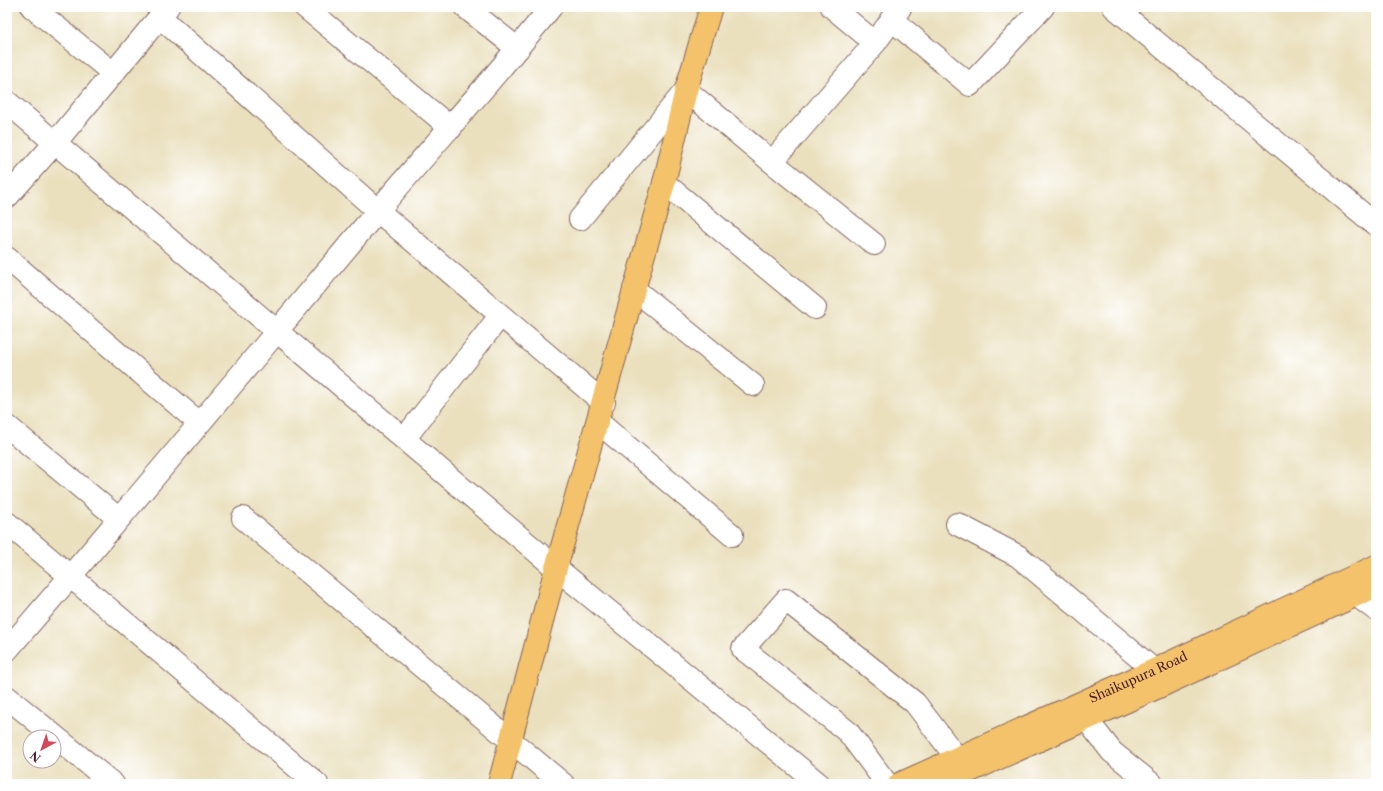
<svg xmlns="http://www.w3.org/2000/svg" width="1383" height="791" font-family="'Libre Caslon Text',serif">
  <style>
    .lines { fill: none; stroke-linecap: round; stroke-linejoin: round }
    .minor-casing { stroke: #82635e; stroke-width: 24 }
    .major-casing { stroke: #82635e; stroke-width: 24 }
    .minor { stroke: #fff; stroke-width: 22 }
    .major { stroke: #f3c26a; stroke-width: 22 }
    .labels { text-anchor: middle; dominant-baseline: central; stroke-width: 4; stroke-linejoin: round; paint-order: stroke }
    .street-label { font-size: 13px; fill: #4a1f2b; stroke: #fff }
  </style>
  <rect width="100%" height="100%" fill="#fff"/>
  <filter id="ink" filterUnits="userSpaceOnUse"><feTurbulence type="fractalNoise" baseFrequency=".025" numOctaves="2"/><feDisplacementMap in="SourceGraphic" scale="8" xChannelSelector="R" yChannelSelector="G"/><feConvolveMatrix kernelMatrix="1 2 1 2 8 2 1 2 1" color-interpolation-filters="sRGB"/></filter>
  <filter id="wash" filterUnits="userSpaceOnUse"><feTurbulence type="fractalNoise" baseFrequency=".012" numOctaves="4" result="noise"/><feDisplacementMap in="SourceGraphic" scale="16" xChannelSelector="R" yChannelSelector="G"/><feGaussianBlur stdDeviation="0.9" result="paint"/><feColorMatrix in="noise" values="0 0 0 0 0 0 0 0 0 0 0 0 0 0 0 0 0 1.4 0 .05"/><feComposite in="paint" operator="in"/></filter>
  <g filter="url(#wash)">
    <rect width="100%" height="100%" fill="#eae0be"/>
  </g>
  <g filter="url(#ink)">
    <g class="lines">
      <defs>
        <path id="minor" d="M32,7L113,73
          M305,7L451,128
          M465,7L518,49
          M832,7L875,43
          M1114,7L1376,225
          M160,17L378,211L604,403
          M891,19L970,85L1043,7
          M7,102L556,568L819,784
          M772,162L875,43L900,8
          M664,183L815,308
          M7,197L55,143L168,7
          M580,219L686,90L772,162L874,244
          M7,258L199,423
          M634,289L753,385
          M598,422L732,535
          M7,426L119,519
          M405,438L500,316
          M243,518L563,784
          M7,523L317,784
          M957,524L1018,556L1154,670
          M1356,595L1376,610
          M7,650C132,506 253,359 376,213C434,144 495,78 551,7
          M7,697L113,784
          M1086,719L1112,752L1152,784
          M887,784L848,732L743,649L786,600L915,703L956,757"/>
        <g id="major">
          <path d="M499,784L556,568L664,183L686,90L711,7"/>
          <path id="s1" d="M899,784L1154,670L1376,566"/>
          <path d="M941,784L1161,686L1376,586"/>
        </g>
      </defs>
      <use href="#minor" class="minor-casing"/>
      <use href="#major" class="major-casing"/>
      <use href="#minor" class="minor"/>
      <use href="#major" class="major"/>
    </g>
  </g>
  <g class="labels">
    <g class="street-label">
      <text stroke="none"><textPath href="#s1" startOffset="262">Shaikupura Road</textPath></text>
    </g>
  </g>
  <rect width="1383" height="791" fill="none" stroke="#fff" stroke-width="24"/>
  <g transform="translate(42 749) rotate(220)"><circle r="19" fill="#ffffff" stroke="#b7a5aa"/>
  <path d="M0-3L7 15L0 10L-7 15Z" fill="#d1495b"/>
  <text y="-6" font-size="11" font-weight="bold" text-anchor="middle" fill="#4a1f2b">N</text>
  </g>
</svg>
